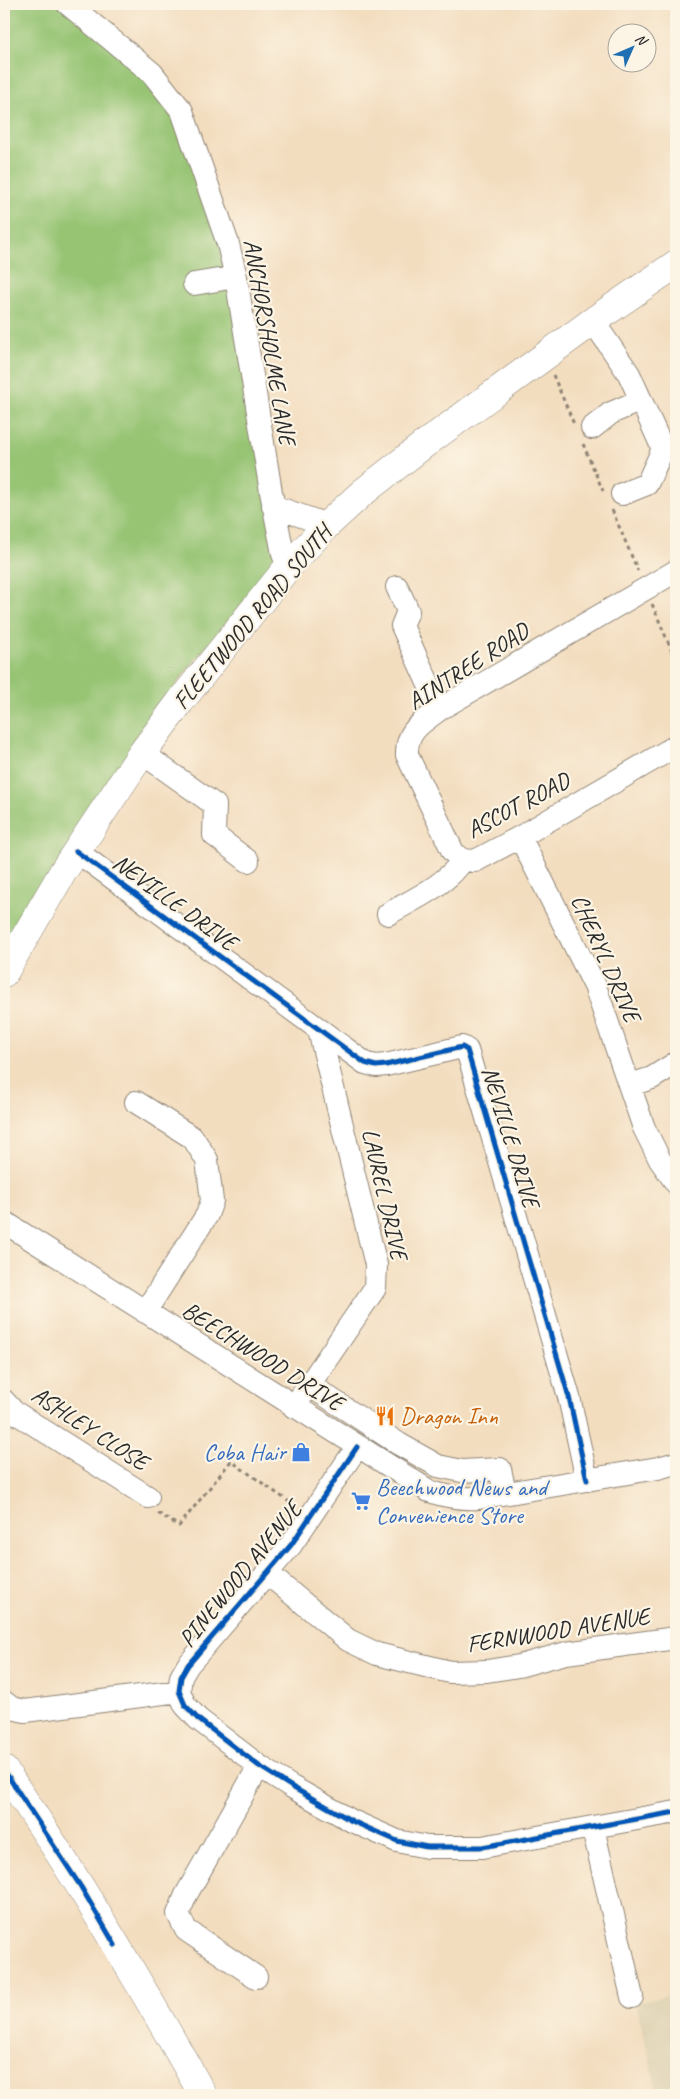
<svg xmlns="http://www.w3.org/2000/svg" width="680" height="2099" font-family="Caveat,sans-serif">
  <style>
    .built { fill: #dfd3b4 }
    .green { fill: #96c473; stroke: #60784f }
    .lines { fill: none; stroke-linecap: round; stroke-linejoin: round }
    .minor-casing { stroke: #8f8475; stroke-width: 24 }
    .major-casing { stroke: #8f8475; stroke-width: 29 }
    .highway-casing { stroke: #8f8475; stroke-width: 29 }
    .path { stroke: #8f8475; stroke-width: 3; stroke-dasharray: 4 4; stroke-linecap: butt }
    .minor { stroke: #fff; stroke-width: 22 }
    .major { stroke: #fff; stroke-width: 28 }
    .highway { stroke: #fff; stroke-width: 28 }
    .cycleway-casing { stroke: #fcf5e5; stroke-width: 8 }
    .cycleway { stroke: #0057b8; stroke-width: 5 }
    .labels { text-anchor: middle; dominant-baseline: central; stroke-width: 4.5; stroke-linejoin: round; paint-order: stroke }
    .street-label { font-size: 24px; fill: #2b2b2b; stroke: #fcf5e5 }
    .food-label { font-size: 24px; fill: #c56008; stroke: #fcf5e5; text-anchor: start }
    .shop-label { font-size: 24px; fill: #366cbe; stroke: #fcf5e5; text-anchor: end }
  </style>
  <rect width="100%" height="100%" fill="#fcf5e5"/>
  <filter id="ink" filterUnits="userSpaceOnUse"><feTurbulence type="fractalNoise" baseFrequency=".02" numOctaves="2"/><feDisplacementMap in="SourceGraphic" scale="10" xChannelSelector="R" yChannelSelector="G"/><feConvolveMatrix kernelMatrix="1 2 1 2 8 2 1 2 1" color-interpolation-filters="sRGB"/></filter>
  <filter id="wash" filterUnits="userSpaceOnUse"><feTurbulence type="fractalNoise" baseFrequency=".0096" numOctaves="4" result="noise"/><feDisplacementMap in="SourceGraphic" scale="20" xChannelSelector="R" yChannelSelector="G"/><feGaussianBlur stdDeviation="1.12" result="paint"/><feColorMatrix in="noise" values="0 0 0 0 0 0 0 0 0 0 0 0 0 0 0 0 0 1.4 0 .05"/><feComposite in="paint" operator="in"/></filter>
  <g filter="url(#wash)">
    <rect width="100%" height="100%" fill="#f3ddbf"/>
    <path class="built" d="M676,1994V2095H658L636,2003Z"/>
    <path class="green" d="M4,4H68L182,111L228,244L283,554L187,670L147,724L4,947Z"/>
  </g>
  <g filter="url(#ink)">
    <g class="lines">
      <defs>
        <path id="minor" d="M68,4L152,73L182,111L228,244L236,277L271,492L283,554L288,567
          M194,284L236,277
          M593,321L629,374L663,449L647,484L622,494
          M592,428L611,413L639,401
          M273,506L327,525
          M397,587L408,611L402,626L440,709
          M142,753L215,805L214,835L248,861
          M520,837L595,986L644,1128L660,1160L676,1183
          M76,851L365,1063L376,1066L386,1065L462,1047L467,1050L569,1397L587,1480
          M463,860L453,852L407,755C406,730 422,723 440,709L676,571
          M388,914C414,899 446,885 463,860L475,861L520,837L676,746
          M630,1085L652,1078L676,1063
          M136,1102L193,1138L207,1160L212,1201L207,1215L145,1312
          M4,1222L429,1491C446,1497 460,1499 478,1498L658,1468L676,1463
          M308,1384L399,1444L438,1466L462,1471L500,1469L505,1493
          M4,1401L13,1411L148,1497
          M294,1407L375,1288L376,1265L319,1030
          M357,1447L291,1545L188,1665L181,1677L179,1691L185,1705L198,1719L259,1766L292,1787L352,1821L397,1841L427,1847H482L676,1812
          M268,1574L348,1640L377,1654L450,1672L487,1671L519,1666L566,1653L676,1638
          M4,1702L12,1708L25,1711L179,1691
          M593,1828L632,1997
          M256,1977L186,1930L178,1914L186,1895L259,1766"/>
        <path id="major" d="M4,973L64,870L142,753L180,702L288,567L327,525L362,493L422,446L593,321L676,264"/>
        <path id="highway" d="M4,1770C76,1875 141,1984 203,2095"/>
      </defs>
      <use href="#minor" class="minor-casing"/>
      <use href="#major" class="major-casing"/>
      <use href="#highway" class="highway-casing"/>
      <path class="path" d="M553,375L574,424
        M583,444L603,491
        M612,510L638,571
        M652,604L676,661
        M158,1513L179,1526L231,1461L295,1506"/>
      <use href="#minor" class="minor"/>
      <use href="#major" class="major"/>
      <use href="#highway" class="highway"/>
      <defs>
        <path id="cycleway" d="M76,851L365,1063L376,1066L386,1065L462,1047L467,1050L569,1397L587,1480
          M357,1447L291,1545L188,1665L181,1677L179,1691L185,1705L198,1719L259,1766L292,1787L352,1821L397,1841L427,1847H482L676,1812
          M4,1770L81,1887L115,1945"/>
      </defs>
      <use href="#cycleway" class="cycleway-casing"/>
      <use href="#cycleway" class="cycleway"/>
    </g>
  </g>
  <defs>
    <symbol id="restaurant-bare" viewBox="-9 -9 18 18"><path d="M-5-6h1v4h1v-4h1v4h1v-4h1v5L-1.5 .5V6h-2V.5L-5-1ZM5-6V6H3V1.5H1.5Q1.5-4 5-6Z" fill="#e8710a" stroke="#fcf5e5" stroke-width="2.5" paint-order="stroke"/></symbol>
    <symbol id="shop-bare" viewBox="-9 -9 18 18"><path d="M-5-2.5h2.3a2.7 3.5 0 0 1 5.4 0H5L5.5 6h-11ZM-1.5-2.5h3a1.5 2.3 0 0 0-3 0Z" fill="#3f7fe0" stroke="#fcf5e5" stroke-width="2.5" paint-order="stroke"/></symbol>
    <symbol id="supermarket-bare" viewBox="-9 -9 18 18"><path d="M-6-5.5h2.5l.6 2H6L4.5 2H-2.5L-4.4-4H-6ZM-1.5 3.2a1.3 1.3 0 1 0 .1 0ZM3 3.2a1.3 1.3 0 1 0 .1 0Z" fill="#3f7fe0" stroke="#fcf5e5" stroke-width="2.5" paint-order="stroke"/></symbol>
  </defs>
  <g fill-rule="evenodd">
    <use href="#restaurant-bare" x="371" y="1402" width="28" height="28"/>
    <use href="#shop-bare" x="287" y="1438" width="28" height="28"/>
    <use href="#supermarket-bare" x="347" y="1487" width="28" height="28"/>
  </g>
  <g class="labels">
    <g class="street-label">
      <text transform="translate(270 342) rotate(80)">ANCHORSHOLME LANE</text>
      <text transform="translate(252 617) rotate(-50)">FLEETWOOD ROAD SOUTH</text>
      <text transform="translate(468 666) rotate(-33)">AINTREE ROAD</text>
      <text transform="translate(518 805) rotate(-28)">ASCOT ROAD</text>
      <text transform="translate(175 902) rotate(36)">NEVILLE DRIVE</text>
      <text transform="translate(606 958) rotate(66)">CHERYL DRIVE</text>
      <text transform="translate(511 1137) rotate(73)">NEVILLE DRIVE</text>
      <text transform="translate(385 1194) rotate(77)">LAUREL DRIVE</text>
      <text transform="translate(263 1356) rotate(32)">BEECHWOOD DRIVE</text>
      <text transform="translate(90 1428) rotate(33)">ASHLEY CLOSE</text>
      <text transform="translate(240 1574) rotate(-51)">PINEWOOD AVENUE</text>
      <text transform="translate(558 1630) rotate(-9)">FERNWOOD AVENUE</text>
    </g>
    <g class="food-label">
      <text x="400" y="1416">Dragon Inn</text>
    </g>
    <g class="shop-label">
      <text x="286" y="1452">Coba Hair</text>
      <text x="376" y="1487" text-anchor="start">Beechwood News and<tspan x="376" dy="28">Convenience Store</tspan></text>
    </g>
  </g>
  <rect width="680" height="2099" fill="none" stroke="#fcf5e5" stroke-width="20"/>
  <g transform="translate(632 48) rotate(45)"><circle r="24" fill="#fcf5e5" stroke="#a8a49b"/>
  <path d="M0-4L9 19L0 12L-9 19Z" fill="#1f6fb2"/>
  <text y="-8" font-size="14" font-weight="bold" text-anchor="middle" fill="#2b2b2b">N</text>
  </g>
</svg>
